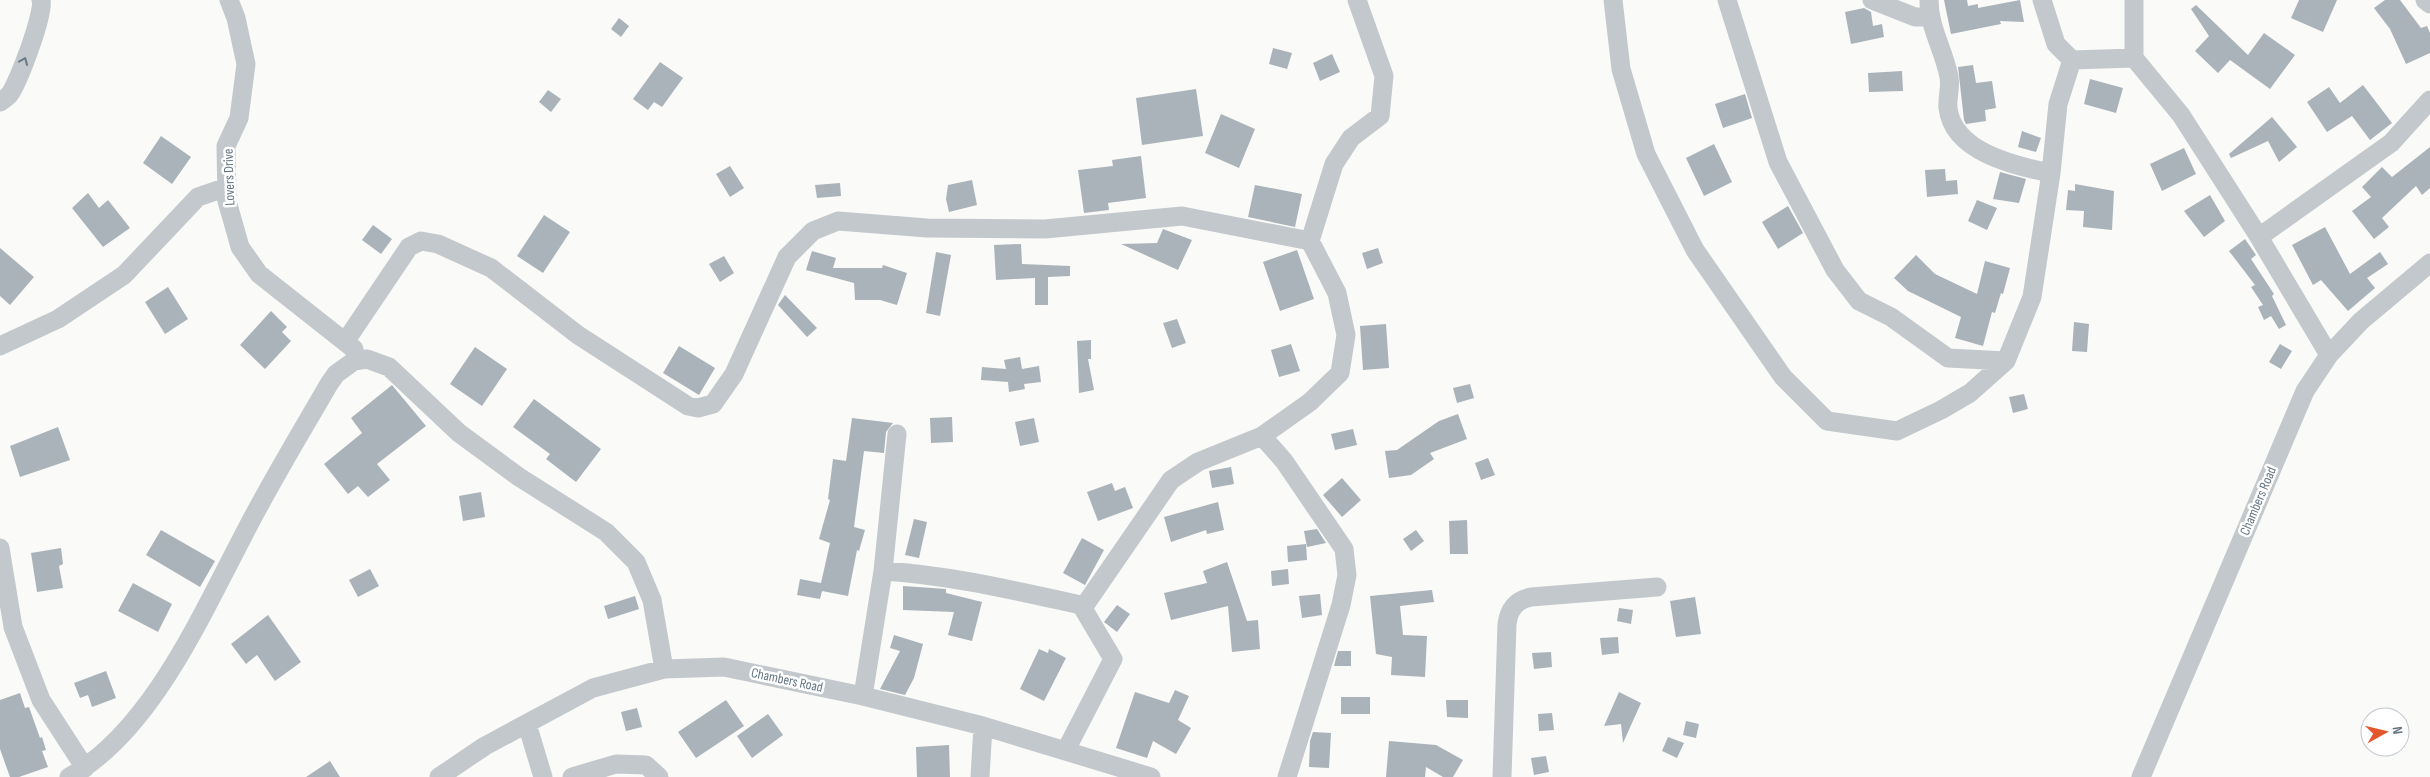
<svg xmlns="http://www.w3.org/2000/svg" width="2430" height="777" font-family="'Sofia Sans Condensed',sans-serif">
  <style>
    .building { fill: #aab3b9 }
    .lines { fill: none; stroke-linecap: round; stroke-linejoin: round }
    .minor { stroke: #c3c8cc; stroke-width: 19 }
    .oneway { stroke: #6a7a87 }
    .labels { text-anchor: middle; dominant-baseline: central; stroke-width: 5; stroke-linejoin: round; paint-order: stroke }
    .street-label { font-size: 14px; fill: #657683; stroke: #fff }
  </style>
  <rect width="100%" height="100%" fill="#fafaf8"/>
  <path class="building" d="M1944,0H1967L1968,6L1978,4V8L2020,0L2024,22L2000,21L2001,24L1951,34Z
    M2299,0H2337L2323,32L2291,18Z
    M2385,0H2400L2421,28L2427,26L2430,33V53L2406,64L2390,29L2374,8Z
    M2196,5L2248,55L2264,33L2295,55L2270,89L2230,60L2218,73L2195,51L2209,36L2191,9Z
    M1864,8L1871,12L1873,26L1882,24L1884,37L1851,44L1845,12Z
    M619,18L629,26L621,37L611,29Z
    M1273,48L1292,53L1287,69L1269,64Z
    M1332,54L1340,72L1320,81L1313,63Z
    M660,62L683,78L662,107L654,102L648,110L633,99Z
    M1973,65L1976,83L1992,81L1996,108L1985,110L1986,121L1966,124L1964,120L1958,67Z
    M1902,71L1903,91L1869,92L1868,73Z
    M2090,79L2123,88L2116,113L2084,104Z
    M2363,85L2392,123L2370,140L2352,116L2327,132L2307,102L2329,87L2340,103Z
    M1196,89L1203,136L1142,145L1136,98Z
    M548,90L561,99L551,112L539,102Z
    M1745,94L1752,118L1723,128L1715,104Z
    M1221,114L1255,129L1239,168L1205,153Z
    M2272,117L2297,147L2279,162L2268,141L2231,158L2229,154Z
    M2022,131L2041,138L2036,152L2018,147Z
    M161,136L191,157L172,184L143,163Z
    M1714,144L1732,182L1704,196L1686,158Z
    M2430,147V188L2422,195L2416,186L2382,218L2389,227L2374,239L2352,211L2371,197L2362,187L2382,167L2392,177Z
    M2184,148L2196,174L2162,191L2150,164Z
    M1141,156L1146,198L1108,203L1109,210L1084,213L1078,170L1113,166L1112,160Z
    M730,166L744,188L730,197L716,174Z
    M1945,169L1946,181L1957,180L1958,194L1927,197L1925,170Z
    M2000,172L2026,179L2019,203L1993,199Z
    M972,180L977,205L949,212L946,199L948,185Z
    M840,183L841,196L817,198L815,185Z
    M2075,184L2114,191L2112,230L2083,227L2084,211L2066,210L2068,190L2075,191Z
    M1255,185L1302,194L1295,227L1248,217Z
    M88,193L99,208L108,200L130,228L103,247L72,208Z
    M2210,195L2225,221L2204,237L2184,211Z
    M1977,200L1997,208L1987,230L1968,221Z
    M1788,206L1803,233L1778,249L1762,222Z
    M544,215L570,232L543,273L517,256Z
    M373,225L392,239L381,254L362,240Z
    M2325,227L2350,274L2380,252L2388,264L2367,278L2375,288L2348,311L2321,280L2313,285L2292,245Z
    M1163,229L1192,240L1178,270L1121,244L1157,243Z
    M2245,239L2256,255L2251,259L2274,294L2272,296L2286,325L2279,329L2271,316L2264,320L2258,307L2263,305L2251,287L2255,285L2229,251Z
    M1021,244L1022,264L1070,266V276L1048,277V305H1035V278L996,280L994,245Z
    M0,248L34,277L10,305L0,296Z
    M1378,248L1383,263L1367,269L1362,253Z
    M1297,250L1314,299L1280,311L1263,262Z
    M812,251L836,258L833,268H882L883,265L907,273L897,305L880,300H855L854,283L806,270Z
    M936,252L951,255L940,316L926,313Z
    M1916,255L1935,274L1977,294L1985,261L2010,268L2003,294L2001,293L1995,313L1992,312L1983,346L1955,338L1961,317L1908,291L1894,278Z
    M724,256L734,273L720,282L709,264Z
    M168,287L188,319L165,334L145,302Z
    M785,295L817,328L807,337L778,305Z
    M271,311L287,327L282,332L291,341L265,369L240,345Z
    M1177,319L1186,343L1172,348L1163,323Z
    M2074,322L2089,324L2087,352L2072,351Z
    M1386,324L1389,368L1363,370L1360,326Z
    M1091,340V359H1088L1094,390L1079,393L1077,341Z
    M1291,344L1300,371L1279,377L1271,350Z
    M2280,344L2292,351L2281,369L2269,362Z
    M679,346L715,368L699,395L663,373Z
    M475,347L507,369L482,406L450,384Z
    M1020,357L1022,369L1039,366L1041,382L1024,384L1025,389L1009,392L1008,382L981,380L982,367L1006,369L1004,360Z
    M1470,384L1474,398L1457,403L1453,388Z
    M392,385L426,426L377,464L390,480L368,497L358,486L348,494L324,464L362,433L351,418Z
    M2024,394L2028,409L2013,413L2009,397Z
    M534,399L601,449L576,482L546,459L550,454L513,427Z
    M1458,414L1467,439L1430,453L1434,459L1411,475L1389,478L1385,451L1397,450L1439,421Z
    M952,417L953,442L931,443L930,418Z
    M852,418L893,423L886,432L884,453L864,451L854,527L865,530L859,551L857,550L848,596L822,591L820,599L797,595L800,579L821,583L830,543L819,539L830,500L828,499L833,459L846,461Z
    M1034,418L1039,442L1020,446L1015,422Z
    M58,427L70,460L20,477L10,446Z
    M1353,429L1357,445L1335,450L1331,434Z
    M1488,458L1495,475L1481,480L1475,463Z
    M1231,467L1234,484L1212,488L1209,471Z
    M1342,478L1361,500L1342,517L1323,495Z
    M1112,483L1115,491L1125,487L1133,508L1098,521L1087,492Z
    M481,492L485,517L463,521L459,496Z
    M1218,502L1224,530L1207,534L1206,530L1171,542L1164,517Z
    M914,519L927,522L919,558L905,555Z
    M1467,520L1468,554H1450L1449,521Z
    M1317,529L1326,543L1307,547L1304,531Z
    M161,530L215,561L200,587L146,555Z
    M1416,530L1424,541L1411,551L1403,539Z
    M1082,538L1104,550L1085,585L1063,573Z
    M1306,544L1307,560L1288,562L1287,546Z
    M61,548L63,564L59,566L63,588L37,592L31,553Z
    M1227,562L1247,621L1258,620L1260,649L1232,652L1228,606L1171,620L1164,593L1207,583L1203,571Z
    M370,569L379,586L358,597L349,580Z
    M1288,569L1289,584L1272,586L1271,571Z
    M133,583L172,604L158,632L118,611Z
    M903,586L946,589V593L982,602L972,641L948,635L954,612L903,610Z
    M1432,590L1434,602L1400,606L1403,635L1427,636L1425,677L1391,675L1392,657L1376,654L1370,596Z
    M1320,594L1322,615L1302,618L1299,596Z
    M635,596L639,609L608,619L604,606Z
    M1695,597L1701,634L1676,637L1670,601Z
    M1117,605L1130,614L1117,632L1104,622Z
    M1619,608L1633,610L1631,624L1617,621Z
    M268,615L301,662L275,681L257,655L246,664L231,644Z
    M894,635L923,644L914,678L905,695L880,689L900,651L890,648Z
    M1618,637L1619,653L1602,655L1600,638Z
    M1039,649L1048,653L1049,649L1066,658L1044,701L1020,689Z
    M1338,651H1351V666H1334Z
    M1551,652L1552,667L1534,669L1532,653Z
    M106,671L116,698L92,707L88,695L80,698L74,683Z
    M1175,690L1189,696L1178,720L1191,728L1176,754L1153,741L1147,758L1116,748L1135,692L1169,703Z
    M1619,692L1641,703L1623,743L1621,724L1604,726Z
    M20,693L25,708L29,707L40,738L42,737L46,750L42,751L48,767L19,777H10L0,749V700Z
    M1341,697H1370V714H1341Z
    M726,700L744,726L696,758L678,732Z
    M1446,700H1468V718L1447,717Z
    M637,708L642,727L626,731L621,712Z
    M1552,713L1554,730L1539,731L1538,714Z
    M768,714L783,735L752,758L737,736Z
    M1686,721L1699,724L1696,738L1683,735Z
    M1313,732L1331,733L1329,768L1309,767L1310,741Z
    M1668,737L1684,743L1677,758L1662,751Z
    M1389,741L1436,745L1463,760L1453,777H1443L1426,767L1425,777H1386Z
    M949,745L950,777H917L916,747Z
    M1546,756L1549,772L1534,775L1531,758Z
    M330,761L340,777H306Z"/>
  <g class="lines">
    <path class="minor" d="M229,0L236,18L246,64L239,118L226,146L227,201L240,247L259,274L354,349
      M1613,0L1621,69L1646,154L1695,250L1783,377L1827,421L1897,431L1941,410L1970,393L2006,361L2032,297L2051,173L2058,104L2072,60
      M1727,0L1778,162L1835,270L1859,301L1891,317L1948,358L2006,361
      M1872,0L1915,17H1929
      M1929,0C1929,28 1944,50 1949,77C1951,87 1947,98 1948,108C1953,152 2015,166 2051,173
      M2042,0L2056,44L2072,60L2134,58
      M2134,0V58L2181,115L2259,237L2329,355
      M2425,0L2430,4
      M0,102C3,100 7,97 9,95C18,84 45,12 41,0
      M2259,237L2391,143L2430,100
      M1310,241L1334,164L1351,138L1380,116L1384,76L1357,0
      M345,342L409,247L421,241L438,244L491,268L578,335L688,406L698,408L713,404L734,374L787,257L813,231L838,221L927,228L1045,229L1182,216L1310,241L1337,293L1346,335L1340,373L1310,402L1262,436
      M0,346L58,319L124,275L198,197L227,187
      M0,548L13,627L41,700L85,768
      M883,571C950,575 1016,591 1081,605L1087,602L1171,480L1198,462L1262,436L1284,461L1344,549L1347,575L1341,605L1287,777
      M863,696L883,571L897,434
      M527,724L543,777
      M1066,750L1113,659L1081,605
      M69,777C149,733 199,620 240,542C267,488 299,436 329,384L336,374L354,361L367,359L389,367L459,433L519,477L606,532L636,562L652,600L664,669
      M439,777L485,746L593,688L664,669L724,667L863,696L983,726L1151,777
      M572,777L616,764L646,765L659,777
      M980,777L983,726
      M1502,777L1507,624C1509,609 1516,600 1531,597L1657,587
      M2141,777L2305,391L2329,355L2361,321L2430,263"/>
  </g>
  <defs><path id="oneway-chevron" d="M-2-3.5L2.5 0L-2 3.5" fill="none" stroke-width="1.6" stroke-linecap="round" stroke-linejoin="round" transform="scale(1.25)"/></defs>
  <use class="oneway" href="#oneway-chevron" transform="translate(24 61) rotate(-67)"/>
  <g class="labels">
    <g class="street-label">
      <text transform="translate(229 177) rotate(-92)">Lovers Drive</text>
      <text transform="translate(2258 501) rotate(-67)">Chambers Road</text>
      <text transform="translate(787 680) rotate(12)">Chambers Road</text>
    </g>
  </g>
  <g transform="translate(2385 732) rotate(82)"><circle r="24" fill="#ffffff" stroke="#c1c8cd"/>
  <path d="M0-4L9 19L0 12L-9 19Z" fill="#e4572e"/>
  <text y="-8" font-size="14" font-weight="bold" text-anchor="middle" fill="#657683">N</text>
  </g>
</svg>
